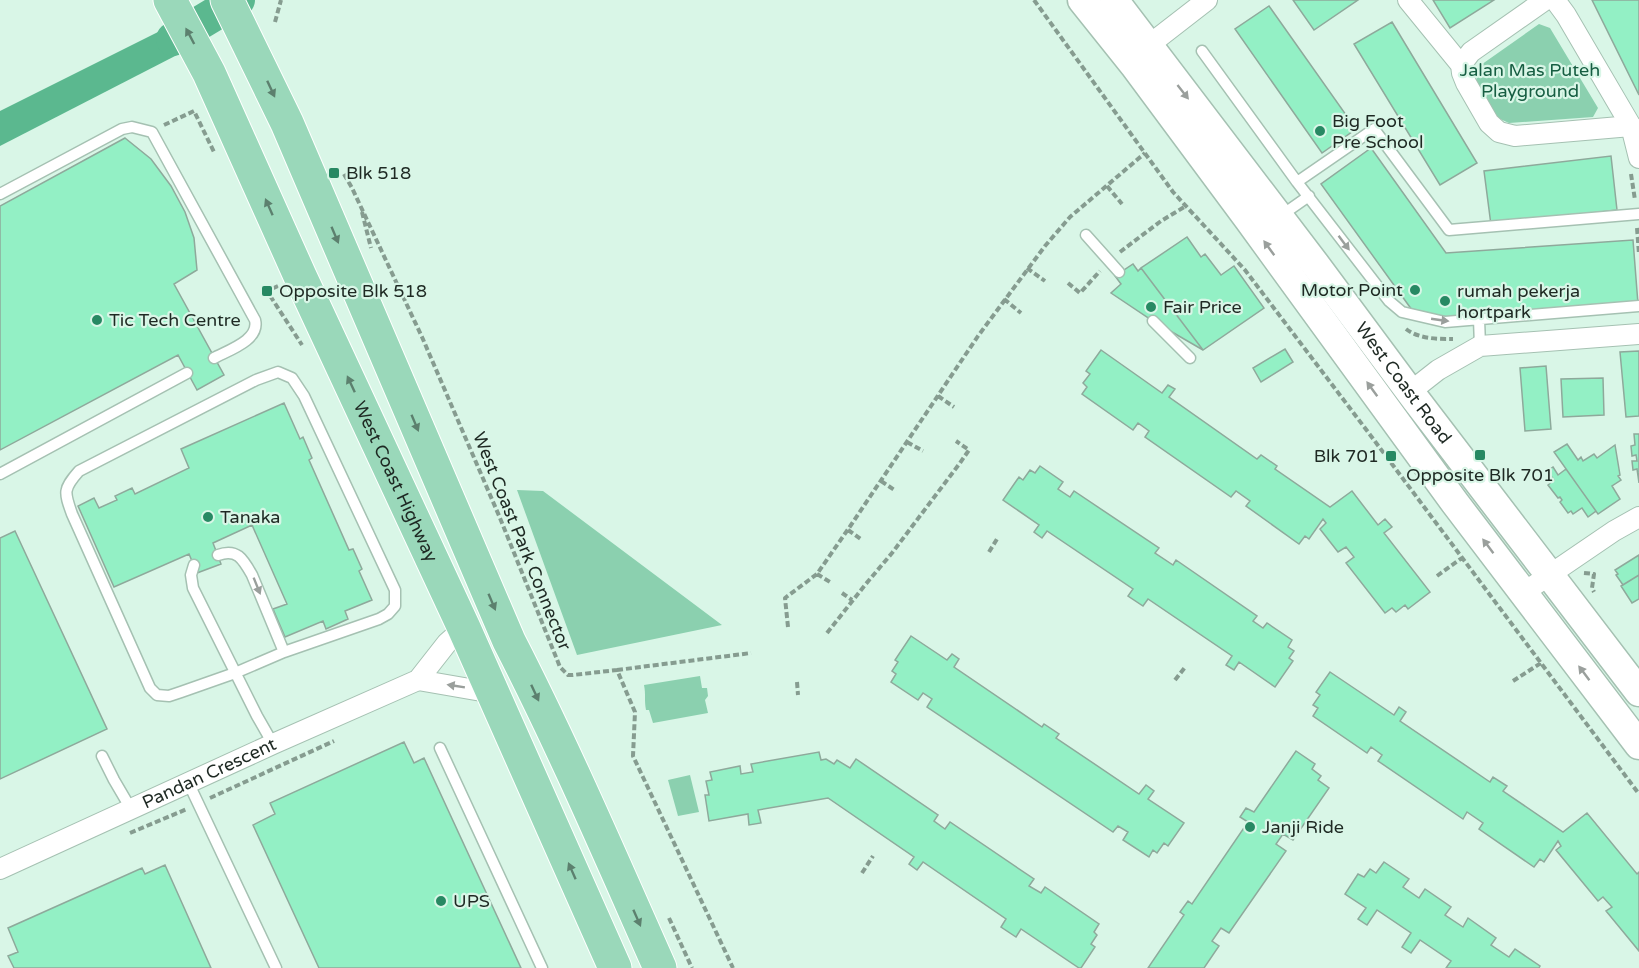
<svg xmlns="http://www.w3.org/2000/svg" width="1639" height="968" font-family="'Varela Round',sans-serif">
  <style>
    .green { fill: #8bd0af }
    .water { fill: #5bb88f }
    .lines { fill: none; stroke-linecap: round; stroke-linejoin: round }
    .river { stroke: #5bb88f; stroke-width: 34 }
    .building { fill: #93f0c5; stroke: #8ea99b; stroke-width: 1.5 }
    .service-casing { stroke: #a5c1b2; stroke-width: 13 }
    .minor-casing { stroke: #a5c1b2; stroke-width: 22 }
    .secondary-casing { stroke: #a5c1b2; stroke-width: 31 }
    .trunk-casing { stroke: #fff; stroke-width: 35 }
    .path { stroke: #869c90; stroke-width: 4; stroke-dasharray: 6 3; stroke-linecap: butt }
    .service { stroke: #fff; stroke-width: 10 }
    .minor { stroke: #fff; stroke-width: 20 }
    .secondary { stroke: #fff; stroke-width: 28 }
    .trunk { stroke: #9ad8ba; stroke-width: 33 }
    .oneway { fill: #5c806e }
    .oneway2 { fill: #9a9f9c }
    .poi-dot { fill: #278963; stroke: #d9f6e7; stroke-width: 2 }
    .labels { text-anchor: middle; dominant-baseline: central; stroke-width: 4.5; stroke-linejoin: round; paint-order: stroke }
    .park-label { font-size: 18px; fill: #165e42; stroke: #d9f6e7 }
    .poi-label { font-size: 18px; fill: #1e2923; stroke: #d9f6e7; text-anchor: start }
    .street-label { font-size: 18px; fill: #1e2923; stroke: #d9f6e7 }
  </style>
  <rect width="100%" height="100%" fill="#d9f6e7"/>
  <path class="green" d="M1539,24L1550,28L1598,108L1593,117L1509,123L1498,118L1476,82L1478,67Z
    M517,490L543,491L722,625L577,655Z
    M700,676L702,688H707L708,696L705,700L708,713L653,723L649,710H646C644,700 646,695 644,685Z
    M690,775L699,812L678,816L668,780Z"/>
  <path class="water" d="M170,26L177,55L0,146V111Z"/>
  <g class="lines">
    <path class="river" d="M173,39L238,0"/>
  </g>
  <path class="building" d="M1293,0H1358L1314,30Z
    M1433,0H1494L1450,28Z
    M1592,0H1639V95Z
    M1269,6L1356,129L1322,153L1235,29Z
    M1392,22L1477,163L1440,185L1354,44Z
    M125,138L151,159L171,186L185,212L194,238L197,270L174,284L224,375L197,390L178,355L0,450V206Z
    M1371,148L1446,253L1633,240L1638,304L1447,317L1412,310L1321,184Z
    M1611,156L1617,210L1491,225L1484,171Z
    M1187,237L1201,257L1205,254L1221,275L1234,266L1264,308L1203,350L1141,268Z
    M1133,264L1138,271L1141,268L1203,350L1153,321L1111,293L1121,284L1115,276Z
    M1285,349L1293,362L1261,382L1253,368Z
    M1101,350L1162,393L1168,385L1175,389L1169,397L1257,459L1261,455L1277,466L1275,469L1330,507L1352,491L1378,525L1385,519L1392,527L1384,533L1430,592L1408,609L1405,605L1396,612L1392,608L1385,613L1346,563L1354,557L1346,547L1338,552L1320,529L1326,523L1323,519L1309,539L1305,536L1299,544L1246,506L1250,501L1236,491L1231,497L1145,437L1149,431L1138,423L1133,430L1082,394L1087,387L1083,383L1090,374L1086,371Z
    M1639,351V416L1626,417L1620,352Z
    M1546,366L1551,429L1525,431L1520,368Z
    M1603,378L1604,415L1563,417L1561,379Z
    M284,403L300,439L303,437L312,458L309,460L349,550L353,549L362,569L359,571L372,600L345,611L348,619L326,629L323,621L285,637L273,609L287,604L252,525L213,543L221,564L197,573L189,554L114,587L78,506L94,498L99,508L117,500L115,496L132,488L135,494L189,468L181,449Z
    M1634,434H1639V483L1637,469L1633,470L1632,461H1637L1636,455L1632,456L1631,446L1635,445Z
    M1567,444L1578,460L1581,457L1583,461L1594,454L1597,458L1615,445L1620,475L1618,476L1621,480L1612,486L1620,499L1598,514L1554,452Z
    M1040,466L1063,482L1058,489L1070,497L1074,491L1159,548L1155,553L1173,565L1176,560L1257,616L1253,621L1263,628L1267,623L1292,640L1288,647L1294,651L1289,658L1293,661L1275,687L1239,662L1234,670L1226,665L1232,656L1148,599L1143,606L1128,596L1133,589L1047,531L1042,538L1034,532L1039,525L1003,500L1019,477L1023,480L1030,470L1035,473Z
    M1553,467L1558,475L1566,469L1596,511L1588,517L1582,508L1573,514L1571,511L1568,513L1560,502L1562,500L1560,497L1558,498L1548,485L1554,480L1547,471Z
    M15,531L107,729L0,779V538Z
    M1639,555V575L1623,585L1616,575L1618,574L1615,570Z
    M1639,575V599L1632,603L1621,586Z
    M911,636L947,660L952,654L959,659L954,667L1042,727L1044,724L1059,734L1056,738L1139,794L1146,785L1154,791L1148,799L1184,823L1168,846L1164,843L1157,853L1153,850L1149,857L1123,840L1128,832L1118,826L1113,832L927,707L932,699L923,693L918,700L891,682L896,674L892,671L898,662L895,660Z
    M1330,672L1394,715L1399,707L1406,712L1400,721L1490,782L1493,777L1507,786L1503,791L1563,832L1587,813L1637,874L1639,872V951L1606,911L1612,907L1603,897L1598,901L1556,850L1561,846L1558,841L1544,862L1540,859L1534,867L1479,829L1483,823L1467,812L1463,819L1378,761L1382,755L1371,747L1367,753L1313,716L1318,708L1313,705L1320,695L1316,692Z
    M404,742L414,763L424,758L521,968H319L253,825L275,814L270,803Z
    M1296,751L1315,764L1312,769L1321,776L1318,780L1329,788L1293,840L1283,834L1276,844L1286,851L1229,933L1221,928L1212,941L1219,946L1204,968H1148L1184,915L1180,912L1188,901L1192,904L1248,822L1240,817L1246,808L1254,812Z
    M819,752L821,760L826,759L834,764L837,760L850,768L856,759L938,815L934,821L945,829L950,822L1034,879L1029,886L1041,893L1045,887L1099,924L1094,932L1097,935L1091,944L1095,947L1081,968H1079L1021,929L1016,937L1001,927L1006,919L923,862L917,870L909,864L914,857L828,798L758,810L761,823L749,825L748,814L709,821L705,795H709L706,781L712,780L710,772L740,766L741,774L753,772L751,764Z
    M1384,862L1409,879L1403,887L1419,898L1425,889L1451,907L1445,915L1463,927L1468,918L1496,938L1491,945L1509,957L1515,949L1540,966L1539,968H1446L1451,961L1420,940L1411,953L1402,947L1411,933L1377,910L1367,925L1358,919L1366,908L1345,894L1358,874L1364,877L1370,869L1376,873Z
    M165,865L211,968H14L8,956L18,952L8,928L142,868L145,874Z"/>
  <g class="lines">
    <defs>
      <path id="service" d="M1202,51L1297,182L1389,301L1402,312L1445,322L1639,306
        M1297,182L1374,129L1449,230L1639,214
        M0,194L122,129L132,127L152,132L255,320C260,340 229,350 214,358
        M1279,217L1309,196
        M1086,235L1119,272
        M1479,319L1480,346
        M1153,321L1190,358
        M278,372L292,378L304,396L395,590V606L388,614L379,619L284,652L235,673L181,692L169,696L157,695L150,688L72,514C64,492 63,489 79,471L256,380Z
        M0,474L187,373
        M218,555C237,548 243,559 252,575L284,652
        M194,565L191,575L193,588L257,716L273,744
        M440,748L542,968
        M102,756L114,780L131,809
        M188,782L276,968"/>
      <g id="minor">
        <path d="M1408,0L1461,65L1462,73L1466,83L1489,123L1499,132L1515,136L1631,126"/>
        <path d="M1555,0L1566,15L1631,126L1639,158"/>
        <path d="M1140,52L1207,0"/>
        <path d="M1461,65L1471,52L1545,0"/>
        <path d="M1410,392L1438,370L1480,346L1639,334"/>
        <path d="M1523,593L1614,531L1639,517"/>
        <path d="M418,680L493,693"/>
        <path id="s1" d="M0,869L273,744L418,680L447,643L464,628"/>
      </g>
      <g id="secondary">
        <path d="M1082,0L1134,65L1249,220L1455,503L1639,745"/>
        <path id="s2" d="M1114,0L1315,264L1416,400L1639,692"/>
      </g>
      <g id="trunk">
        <path id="s3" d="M170,0L209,73L300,276L464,628L615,968"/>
        <path d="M227,0L287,123L509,641C564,748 611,858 660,968"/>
      </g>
    </defs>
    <use href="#service" class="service-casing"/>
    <use href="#minor" class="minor-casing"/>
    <use href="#secondary" class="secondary-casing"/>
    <use href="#trunk" class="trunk-casing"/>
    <path class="path" d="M1034,0L1173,192L1245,270L1368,432L1639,794
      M275,22L281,0
      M164,125L194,111L214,152
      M344,174L352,188L422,337L500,518L560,667L568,675H573L617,670L635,712L633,756L733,968
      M1631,174L1635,200
      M1107,186L1122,204
      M362,212L371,248
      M1637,228L1639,254
      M1120,252L1161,221L1186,206
      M1027,268L1045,281
      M1068,283L1080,293L1100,271
      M278,286L267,291L302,345
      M1004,299L1021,313
      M1406,329C1419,339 1437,339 1453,339
      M938,396L954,407
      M907,442L923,451
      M881,481L896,491
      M848,530L862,540
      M989,552L997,539
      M1584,573L1594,574L1592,588L1594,592
      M817,574L830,582
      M1437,576L1462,558
      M842,593L852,600
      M788,627L785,598L817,574L851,525L978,336L1045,246L1070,217L1145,153
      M827,633L865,585L892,553L960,463L969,450L956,441
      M617,670L751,653
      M1175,680L1186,666
      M1513,681L1541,663
      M797,682L798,695
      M210,798L334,741
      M130,833L187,809
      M862,873L873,856
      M669,918L692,968"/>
    <use href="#service" class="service"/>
    <use href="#minor" class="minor"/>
    <use href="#secondary" class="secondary"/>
    <use href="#trunk" class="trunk"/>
  </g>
  <defs><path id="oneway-solid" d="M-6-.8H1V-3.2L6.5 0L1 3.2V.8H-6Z" transform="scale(1.5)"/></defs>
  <g class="oneway">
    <use href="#oneway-solid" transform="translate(190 36) rotate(-118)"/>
    <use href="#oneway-solid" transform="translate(271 89) rotate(65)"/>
    <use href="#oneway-solid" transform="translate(269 207) rotate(-114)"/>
    <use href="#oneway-solid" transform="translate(335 235) rotate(67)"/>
    <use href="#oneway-solid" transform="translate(351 384) rotate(-115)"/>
    <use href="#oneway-solid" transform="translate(415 423) rotate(67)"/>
    <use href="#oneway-solid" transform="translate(492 602) rotate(67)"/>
    <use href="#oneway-solid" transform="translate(535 693) rotate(65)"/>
    <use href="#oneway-solid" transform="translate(572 871) rotate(-114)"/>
    <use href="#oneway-solid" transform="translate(637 918) rotate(66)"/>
  </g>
  <g class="oneway2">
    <use href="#oneway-solid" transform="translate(1183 92) rotate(52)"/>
    <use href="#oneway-solid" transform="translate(1344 243) rotate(53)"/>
    <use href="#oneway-solid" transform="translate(1269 248) rotate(-126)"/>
    <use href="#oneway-solid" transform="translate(1440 320) rotate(8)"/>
    <use href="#oneway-solid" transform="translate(1372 389) rotate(-126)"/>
    <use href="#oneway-solid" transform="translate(1488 546) rotate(-127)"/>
    <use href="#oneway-solid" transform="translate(257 586) rotate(68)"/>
    <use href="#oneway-solid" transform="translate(1584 673) rotate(-127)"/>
    <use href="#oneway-solid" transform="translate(456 686) rotate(-171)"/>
  </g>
  <g class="poi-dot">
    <circle cx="1320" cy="131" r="6"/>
    <rect x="328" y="167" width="12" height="12" rx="3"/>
    <circle cx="1415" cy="290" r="6"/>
    <rect x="261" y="285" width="12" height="12" rx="3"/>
    <circle cx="1445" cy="301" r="6"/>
    <circle cx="1151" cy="307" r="6"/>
    <circle cx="97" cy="320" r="6"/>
    <rect x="1474" y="449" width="12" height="12" rx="3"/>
    <rect x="1385" y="450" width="12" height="12" rx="3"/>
    <circle cx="208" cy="517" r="6"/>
    <circle cx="1250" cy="827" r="6"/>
    <circle cx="441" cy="901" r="6"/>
  </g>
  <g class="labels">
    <g class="park-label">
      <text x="1530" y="70">Jalan Mas Puteh<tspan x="1530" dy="21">Playground</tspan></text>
    </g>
    <g class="poi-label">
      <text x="1332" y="121">Big Foot<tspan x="1332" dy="21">Pre School</tspan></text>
      <text x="346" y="173">Blk 518</text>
      <text x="1403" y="290" text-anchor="end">Motor Point</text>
      <text x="279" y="291">Opposite Blk 518</text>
      <text x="1457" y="291">rumah pekerja<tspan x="1457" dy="21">hortpark</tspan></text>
      <text x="1163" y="307">Fair Price</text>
      <text x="109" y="320">Tic Tech Centre</text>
      <text x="1379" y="456" text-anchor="end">Blk 701</text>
      <text x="1480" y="475" text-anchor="middle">Opposite Blk 701</text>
      <text x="220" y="517">Tanaka</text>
      <text x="1262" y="827">Janji Ride</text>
      <text x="453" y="901">UPS</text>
    </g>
    <g class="street-label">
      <text stroke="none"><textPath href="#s2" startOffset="480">West Coast Road</textPath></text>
      <text stroke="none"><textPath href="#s3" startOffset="532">West Coast Highway</textPath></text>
      <text transform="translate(522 541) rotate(68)">West Coast Park Connector</text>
      <text stroke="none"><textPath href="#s1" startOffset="230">Pandan Crescent</textPath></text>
    </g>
  </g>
</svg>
